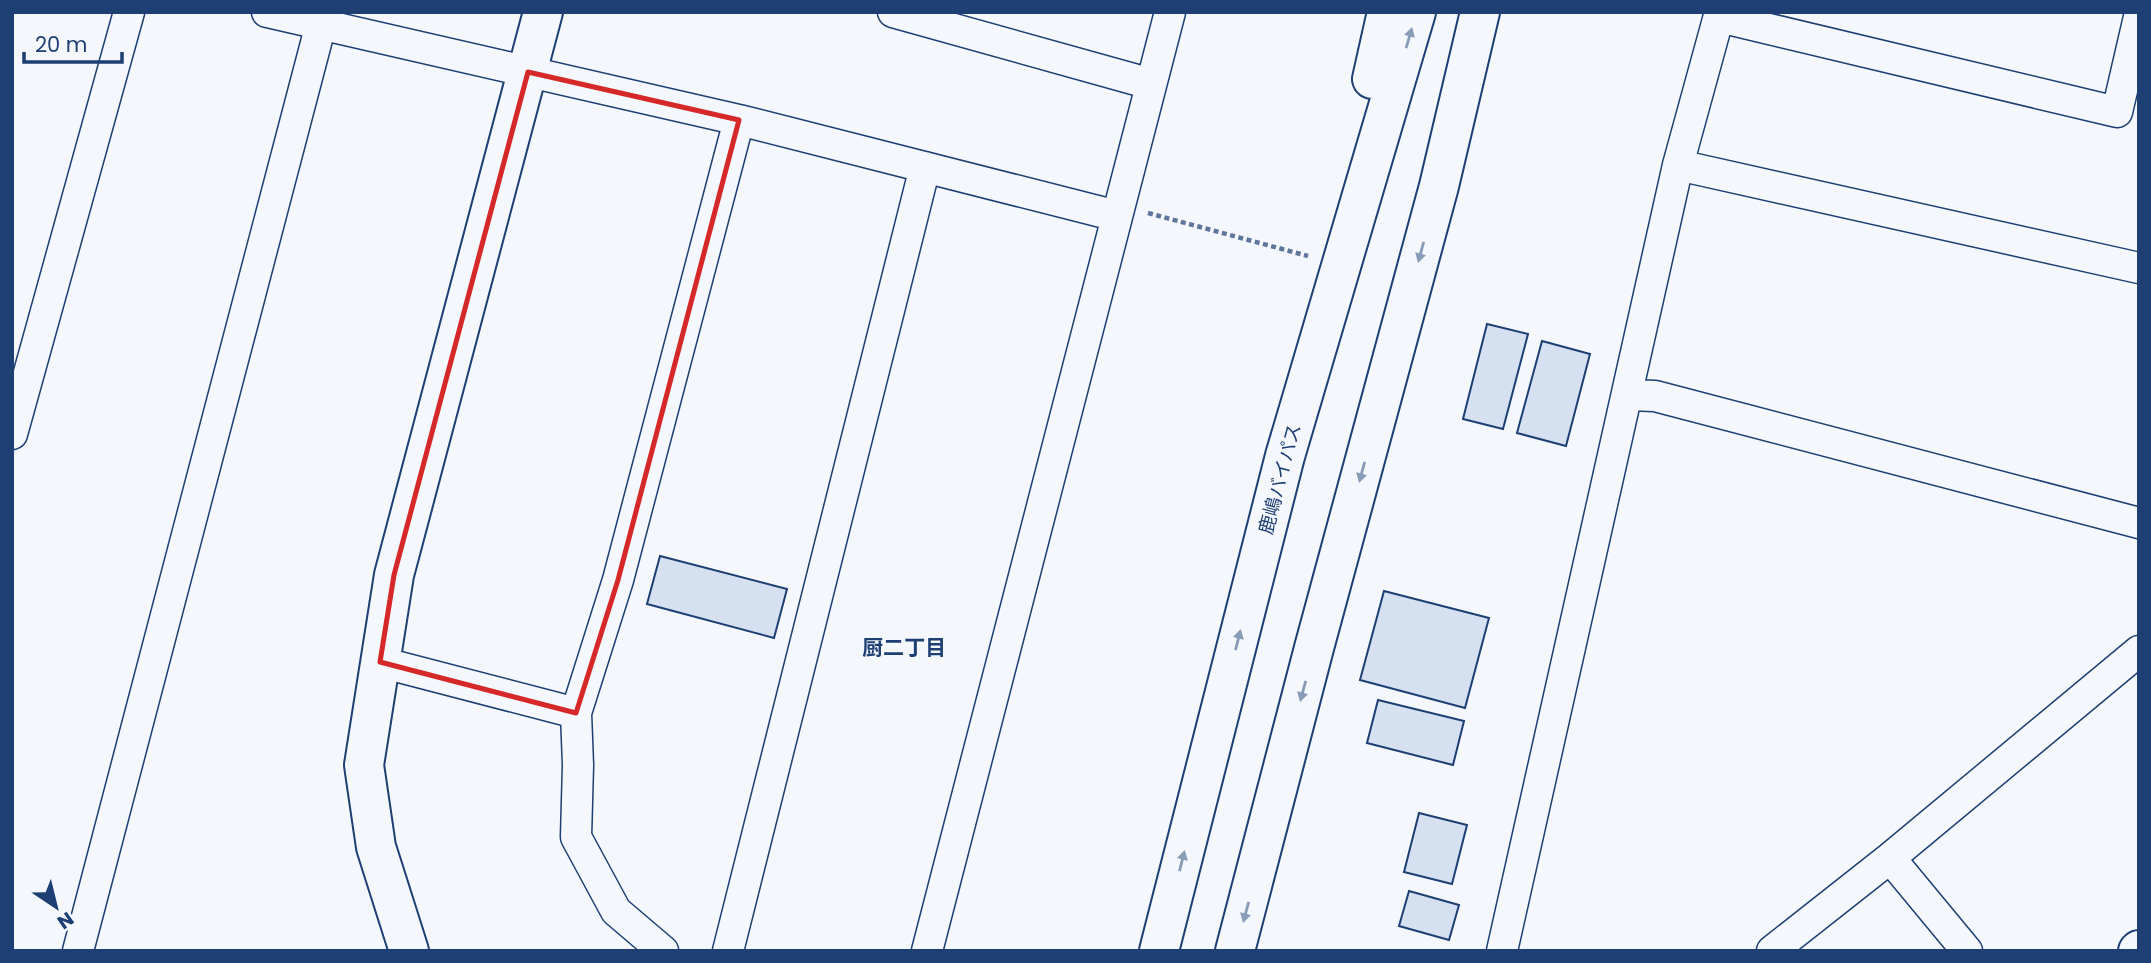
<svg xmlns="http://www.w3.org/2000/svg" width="2151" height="963" font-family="Poppins,'Noto Sans JP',sans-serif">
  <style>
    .building { fill: #d5e0f0; stroke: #1d3f73; stroke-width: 2 }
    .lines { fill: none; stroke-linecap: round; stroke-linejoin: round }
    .street-casing { stroke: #1d3f73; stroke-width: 33 }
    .secondary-casing { stroke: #1d3f73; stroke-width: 42 }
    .highway-casing { stroke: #1d3f73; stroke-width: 42 }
    .path { stroke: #5e769c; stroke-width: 4.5; stroke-dasharray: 5 3.5; stroke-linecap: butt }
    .street { stroke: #f4f7fb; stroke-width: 30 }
    .secondary { stroke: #f4f7fb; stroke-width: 38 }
    .highway { stroke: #f4f7fb; stroke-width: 38 }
    .oneway { fill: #889bb7 }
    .marked { fill: none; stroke: #d62828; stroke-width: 5; stroke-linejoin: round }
    .labels { text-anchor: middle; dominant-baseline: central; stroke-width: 5; stroke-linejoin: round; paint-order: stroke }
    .street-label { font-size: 19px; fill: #1d3f73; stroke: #f4f7fb }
    .neighbourhood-label { font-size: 21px; font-weight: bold; fill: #1d3f73; stroke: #f4f7fb }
  </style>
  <rect width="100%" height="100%" fill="#f4f7fb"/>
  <path class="building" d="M1487,324L1528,334L1503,429L1463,419Z
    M1542,341L1590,354L1566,446L1517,433Z
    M660,556L787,589L774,638L647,604Z
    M1384,591L1489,618L1465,708L1360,680Z
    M1378,700L1464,721L1453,765L1367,743Z
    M1419,813L1467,825L1452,884L1404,872Z
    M1409,891L1459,905L1449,940L1399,926Z"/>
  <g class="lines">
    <defs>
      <path id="street" d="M267,12L739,120L1117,216
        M893,12L1151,84
        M1719,17L2117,112L2139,17
        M1678,165L2139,268
        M1628,395L1655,396L2139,523
        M12,434L129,12
        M380,662L576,713
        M1890,858L1967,951
        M78,951L321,24
        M663,951L616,911L576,837L578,765L576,713L618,580L739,120
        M728,951L925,167
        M927,951L1170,12
        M1502,951L1678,165L1720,12
        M1772,951L1890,858L2139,651"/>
      <path id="secondary" d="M409,951L376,847L364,765L394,575L543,12
        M2138,951L2139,950"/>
      <path id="highway" d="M1372,79L1387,12
        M1159,951L1285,456L1416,12
        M1235,951L1314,648L1439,186L1480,12"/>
    </defs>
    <use href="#street" class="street-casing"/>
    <use href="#secondary" class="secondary-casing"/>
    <use href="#highway" class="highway-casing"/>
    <path class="path" d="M1148,213L1308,256"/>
    <use href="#street" class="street"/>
    <use href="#secondary" class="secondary"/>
    <use href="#highway" class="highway"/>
  </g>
  <defs><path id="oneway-solid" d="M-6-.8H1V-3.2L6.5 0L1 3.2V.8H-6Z" transform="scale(1.75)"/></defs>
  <g class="oneway">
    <use href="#oneway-solid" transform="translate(1409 38) rotate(-74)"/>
    <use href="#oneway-solid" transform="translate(1421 252) rotate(105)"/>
    <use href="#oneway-solid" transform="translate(1362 472) rotate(105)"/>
    <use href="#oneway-solid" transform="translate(1238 640) rotate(-76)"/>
    <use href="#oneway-solid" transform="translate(1303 691) rotate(105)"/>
    <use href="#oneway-solid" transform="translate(1182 861) rotate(-76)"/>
    <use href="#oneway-solid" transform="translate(1246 912) rotate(105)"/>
  </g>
  <path class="marked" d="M528,72L739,120L618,580L576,713L380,662L394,575Z"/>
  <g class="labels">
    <g class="street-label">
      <text transform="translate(1280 479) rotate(-75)">鹿嶋バイパス</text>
    </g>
    <g class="neighbourhood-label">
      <text x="904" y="647">厨二丁目</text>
    </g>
  </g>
  <rect width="2151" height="963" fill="none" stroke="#1d3f73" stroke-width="28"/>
  <g transform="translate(56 907) rotate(145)" stroke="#f4f7fb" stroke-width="5" paint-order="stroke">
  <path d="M0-5L12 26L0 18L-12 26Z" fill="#1d3f73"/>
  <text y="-10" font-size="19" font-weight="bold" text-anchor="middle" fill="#1d3f73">N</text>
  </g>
  <path d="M24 52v10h98v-10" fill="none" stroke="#1d3f73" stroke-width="3.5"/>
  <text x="35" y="52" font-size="21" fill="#1d3f73" stroke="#f4f7fb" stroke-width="5" paint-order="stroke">20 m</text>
</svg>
